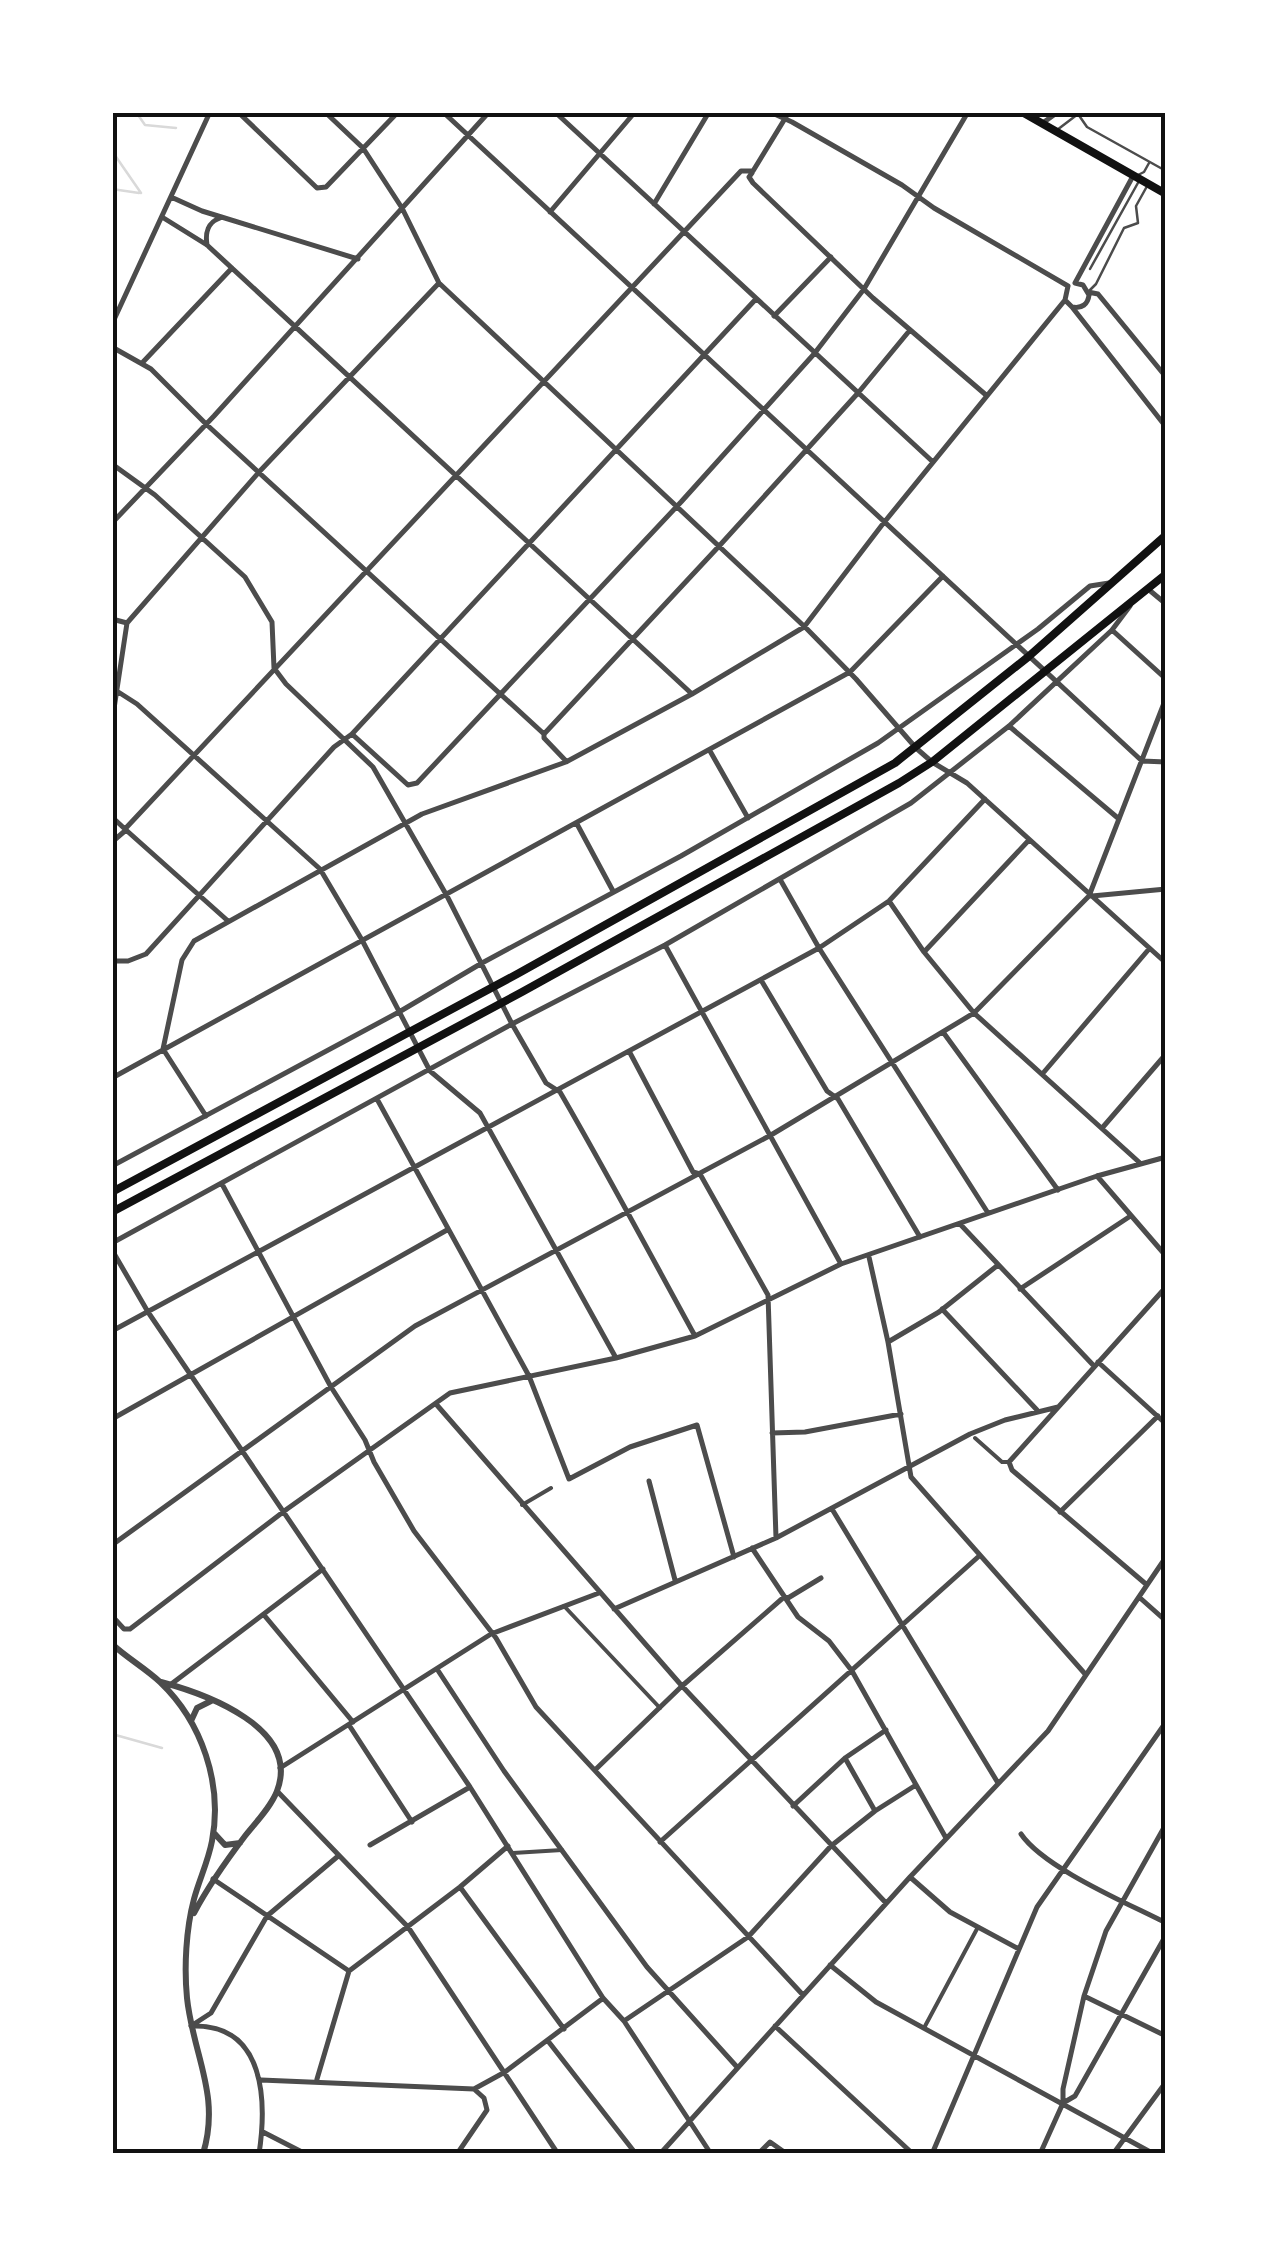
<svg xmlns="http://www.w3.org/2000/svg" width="1278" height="2266" font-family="Figtree,sans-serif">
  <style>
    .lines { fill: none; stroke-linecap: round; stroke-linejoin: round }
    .stream { stroke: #d9d9d9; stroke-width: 2.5 }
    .service { stroke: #4c4c4c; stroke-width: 2.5 }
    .pedestrian { stroke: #4c4c4c; stroke-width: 4 }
    .minor { stroke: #4c4c4c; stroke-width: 5 }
    .tertiary { stroke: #4c4c4c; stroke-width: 6 }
    .secondary { stroke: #111; stroke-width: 8 }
    .neatline { fill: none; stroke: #111; stroke-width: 4 }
  </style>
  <rect width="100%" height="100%" fill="#fff"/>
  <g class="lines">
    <path class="stream" d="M136,112L145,125L176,128
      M112,151L141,193
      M112,189L139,193
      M112,1734L162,1748"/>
    <path class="service" d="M1078,114L1087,127L1166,171
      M1057,130L1078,114
      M1138,175L1144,172L1149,163
      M1090,269L1139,181
      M1088,292L1096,284L1124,228L1138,223L1136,206L1146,188"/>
    <path class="pedestrian" d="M975,1438L1002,1462H1009
      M522,1505L551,1488
      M564,1606L660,1708
      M513,1853L562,1850
      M924,2028L978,1927"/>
    <path class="minor" d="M238,112L317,188L326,187L398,112
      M325,112L363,148L402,208L439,283L807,629L856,679L916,748L932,762L967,783L1166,963
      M443,112L1142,761L1166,762
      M555,112L933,462
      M770,112L792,122L902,185L934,208L1068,286
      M1044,122L1058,112
      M752,173L749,177L753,183L873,298L986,395
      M171,197L202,211L358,259
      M654,204L709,112
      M550,212L635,112
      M162,217L207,245L692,694
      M207,245C205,233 208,222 220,218
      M1075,283L1133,176
      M1068,286L1065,300L1072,307C1082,309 1088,304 1089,295L1083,285L1075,283
      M1088,292L1098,294L1166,377
      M1072,307L1166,427
      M774,316L831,257
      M112,324L210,112
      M112,347L151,369L206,424L544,734V738L566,761
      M143,362L232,268
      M112,464L155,495L245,577L272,622L274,668L286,684L373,767L447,896L512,1024L546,1083L560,1092C607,1173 650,1254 695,1336
      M112,523L214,416L489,112
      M1148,589L1166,604
      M112,619L127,623
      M1112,630L1166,679
      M112,688L137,704L320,869L362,940L430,1071L480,1113L616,1358
      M112,722L127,623L259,472L439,283
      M1009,726L1119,819
      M352,734L408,785L417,783L681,502L814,354L864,289L968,112
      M544,734L721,544L858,393L910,330
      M710,751L748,818
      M112,817L126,830L112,842
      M577,824L613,891
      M125,829L741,171H753L789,112
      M126,830L228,921
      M781,881L819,948L988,1213
      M1092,896L1166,889
      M889,901L924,952L974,1013L1140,1163
      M665,945L841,1264
      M925,951L1029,840
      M112,961H128L146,954L334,747L352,734L755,300
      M761,980L827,1091L838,1099L920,1237
      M943,1032L1058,1190
      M629,1051L693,1172L700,1174L768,1295L776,1538
      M1044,1072L1149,949
      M112,1078L850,672L943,576
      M377,1099L529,1376L569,1479L630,1447L697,1425L734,1557
      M206,1116L163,1049L182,960L194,941L422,814L566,762L692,694L804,627L882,525L1065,300
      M1103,1127L1166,1054
      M112,1166L399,1012L482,963L681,856L878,743L1038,629L1090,586L1109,583
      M1097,1176L1166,1256
      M222,1184L331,1387L365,1440L374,1462L414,1531L496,1638L536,1707L803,1995
      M960,1224L1094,1366
      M112,1243L512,1024L665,945L911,803L1009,726L1112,630L1130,606
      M112,1250L148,1312L470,1787L603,1998L624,2021L711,2154
      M869,1257L888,1342L911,1477L1086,1675
      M1020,1289L1129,1217
      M942,1309L1037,1410
      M112,1331L819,948L889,901L985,799
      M888,1342L939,1312L998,1265
      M1098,1362L1166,1424
      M436,1404L682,1686L886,1903
      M112,1419L447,1230
      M772,1433L805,1432L901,1414
      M649,1481L675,1580
      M832,1509L998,1783
      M1060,1512L1158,1416
      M112,1545L415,1326L771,1135L974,1013L1089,896L1166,698
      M752,1548L798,1617L829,1641L852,1671L946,1838
      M1147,1585L1012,1470L1009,1462L1166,1287
      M1139,1597L1166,1621
      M614,1609L776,1538L970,1434L1005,1420L1058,1407
      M264,1615L353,1722
      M112,1616L124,1629H130L287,1509L450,1393L616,1358L695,1336L841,1264L1097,1176L1166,1157
      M437,1669L504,1771L647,1967L737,2067
      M170,1685L323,1569
      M349,1725L412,1822
      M845,1758L875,1811
      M280,1768L491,1634L599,1593
      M595,1770L682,1686L784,1597L788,1598L821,1578
      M277,1791L408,1927L558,2154
      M793,1806L845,1758L886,1730
      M1021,1834C1044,1868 1127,1903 1166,1923
      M660,1842L978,1557
      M370,1845L470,1787
      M910,1877L950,1912L1019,1949
      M213,1879L349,1971L460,1887L508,1846
      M460,1887L564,2029
      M830,1965L876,2002L1154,2154
      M1084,1996L1166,2036
      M624,2021L748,1937L831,1846L875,1811L916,1785
      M191,2026L211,2013L267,1916L337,1857
      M194,2026C265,2025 267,2101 259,2154
      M775,2026L913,2154
      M548,2041L636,2154
      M317,2079L349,1971
      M261,2080L474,2089
      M474,2089L505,2072L602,1999
      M1063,2103L1075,2096L1166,1935
      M263,2132L300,2151
      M457,2154L487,2110L484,2098L474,2089
      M660,2154L910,1877L1048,1731L1166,1557
      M758,2154L770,2142L787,2154
      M932,2154L1037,1907L1166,1722
      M1040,2154L1063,2103V2089L1084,1996L1106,1931L1166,1824
      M1113,2154L1166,2082"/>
    <path class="tertiary" d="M112,1644C127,1658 145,1668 160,1682C202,1722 223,1784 212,1841C208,1862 199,1880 194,1899C186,1929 184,1967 187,1998C193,2055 221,2095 203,2154
      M161,1682C206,1694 301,1728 277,1791C271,1807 256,1822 245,1836C226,1861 209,1885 194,1913
      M191,1721L197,1708L211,1701
      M214,1833L225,1845L240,1843"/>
    <path class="secondary" d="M1022,112L1166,194
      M112,1192L519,973L895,763L1028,657L1166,535
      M112,1212L522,992L899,783L932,762L1166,574"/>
  </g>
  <rect width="1278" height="2266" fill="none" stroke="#ffffff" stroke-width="230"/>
  <rect x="115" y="115" width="1048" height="2036" class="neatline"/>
</svg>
